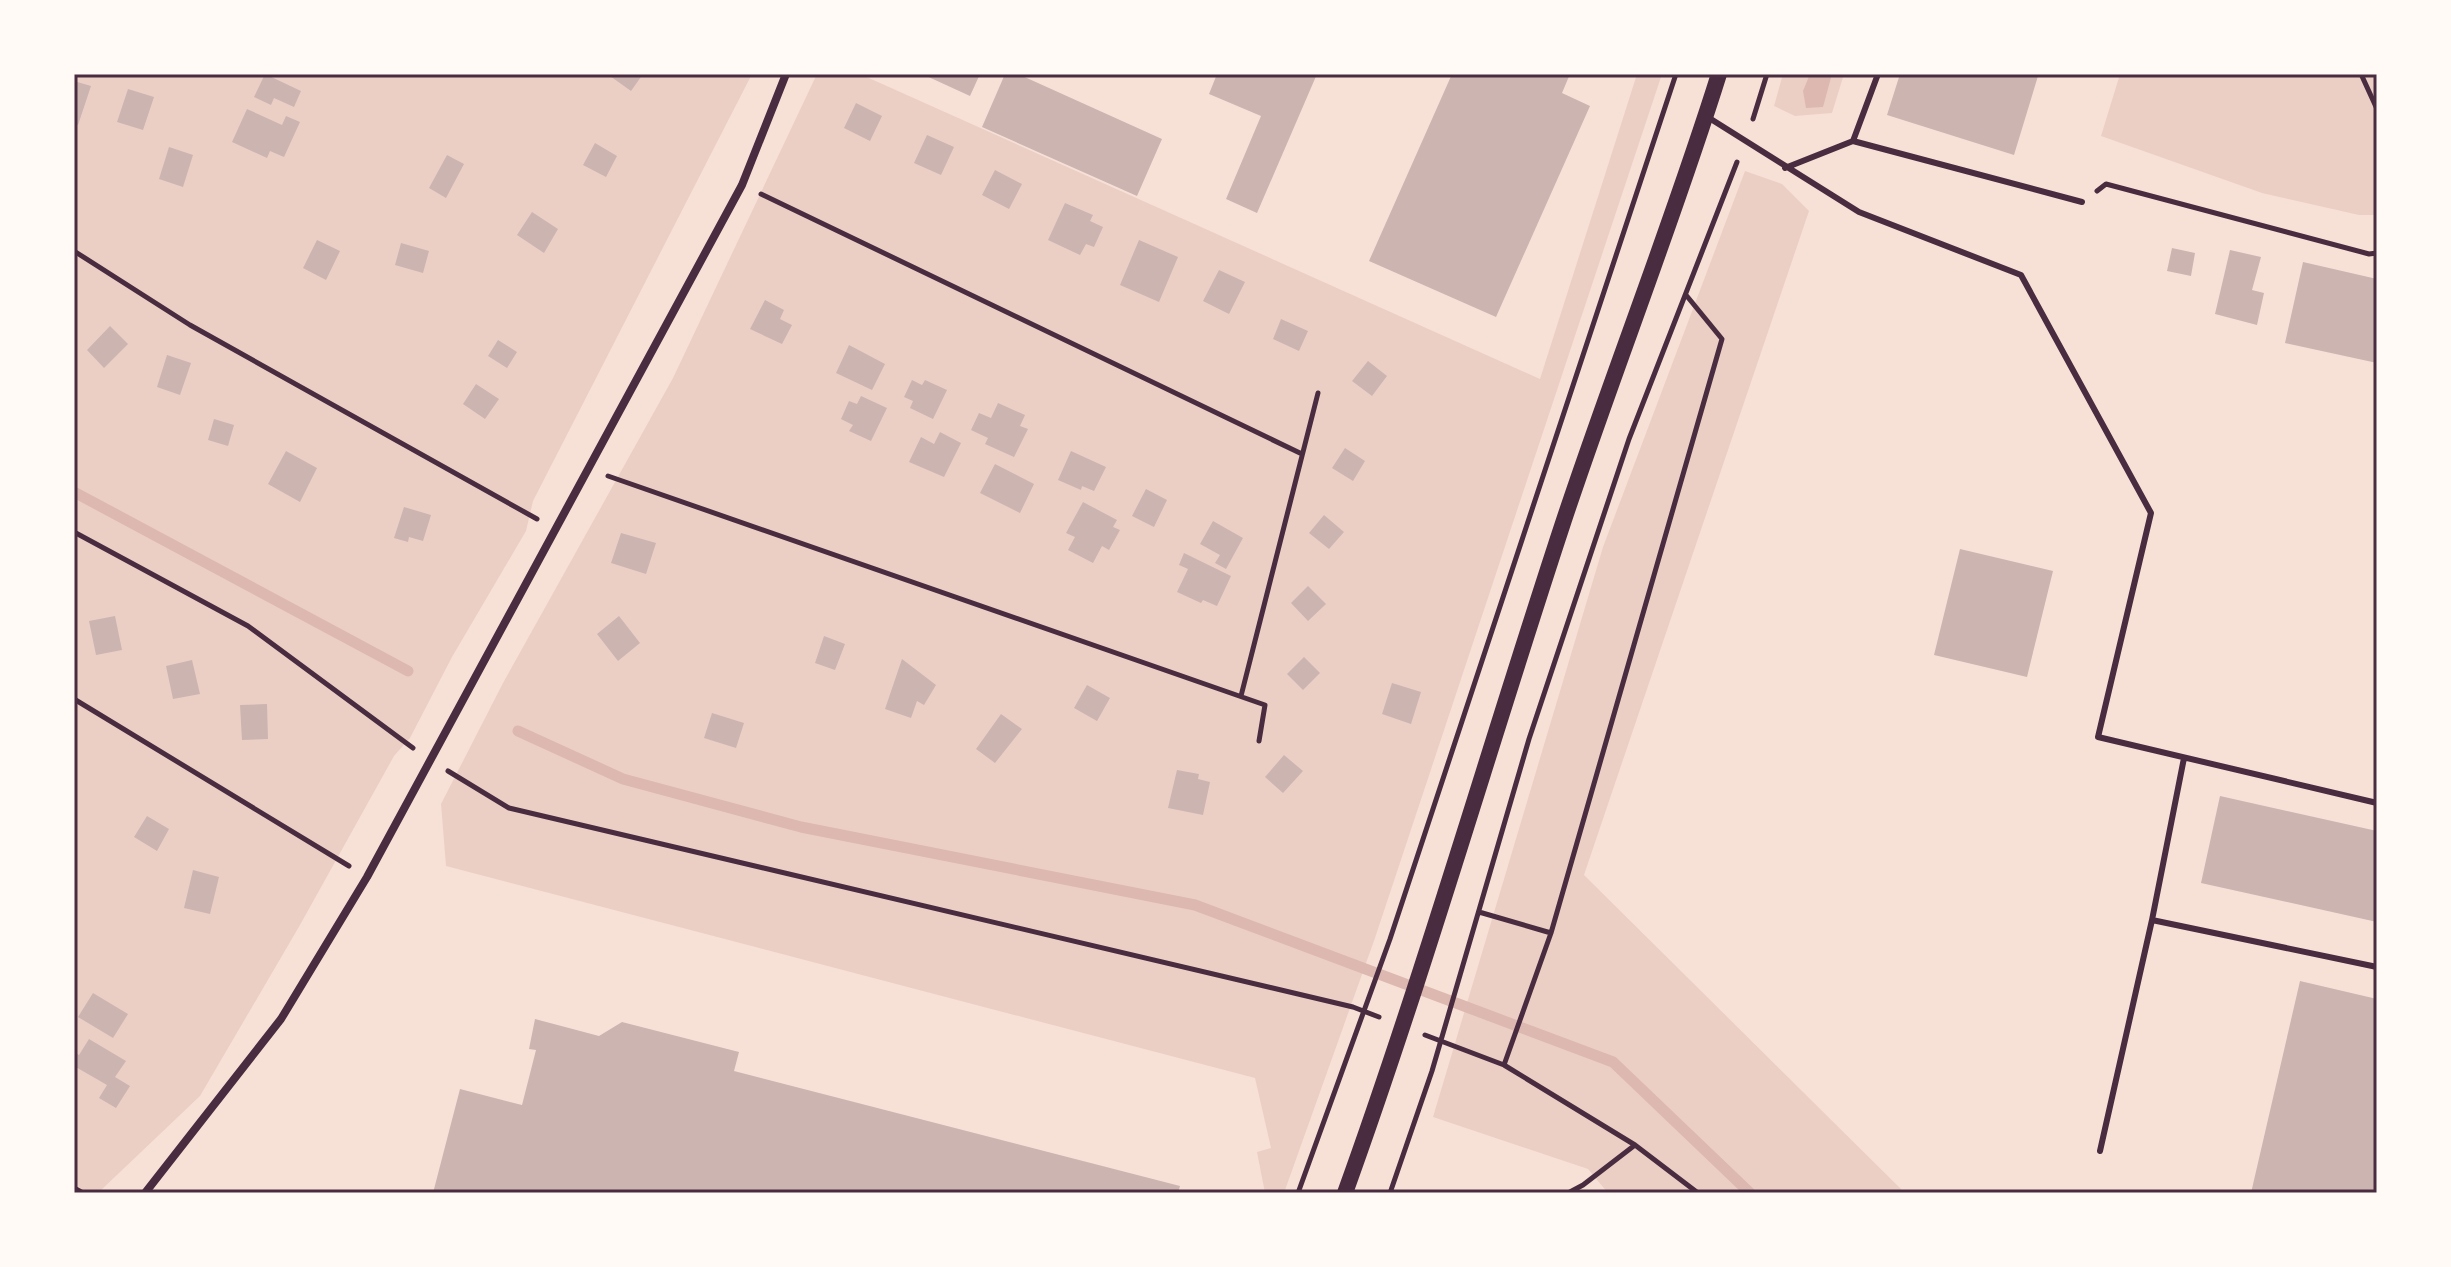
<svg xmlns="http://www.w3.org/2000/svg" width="2451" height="1267" font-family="'Roboto Serif',serif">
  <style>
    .green { fill: #ebcfc5 }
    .water { fill: #dcb8b0 }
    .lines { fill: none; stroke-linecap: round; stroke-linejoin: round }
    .stream { stroke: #dcb8b0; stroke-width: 11 }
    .building { fill: #ccb4b1 }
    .path { stroke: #4a2c40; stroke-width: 5 }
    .service { stroke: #4a2c40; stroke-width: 6 }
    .minor { stroke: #4a2c40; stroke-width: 8 }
    .secondary { stroke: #4a2c40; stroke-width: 16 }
    .neatline { fill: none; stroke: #4a2c40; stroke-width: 3 }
  </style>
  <rect width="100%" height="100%" fill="#f7e1d7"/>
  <path class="green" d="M74,74H752L533,501L526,531L452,657L410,738L394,756L300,925L200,1096L98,1193H74Z
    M817,74H860L1540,379L1637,74H1662L1375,938L1284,1193H1265L1257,1152L1271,1148L1255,1078L446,866L441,804L503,683L673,378Z
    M1783,74H1844L1832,113L1795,116L1774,106Z
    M2120,74H2377V215H2359L2262,193L2101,136Z
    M1745,171L1782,184L1809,211L1584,875L1901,1189V1193H1608L1588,1169L1433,1117L1603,547Z"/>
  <path class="water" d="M1810,74H1832L1823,107L1806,108L1803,91Z"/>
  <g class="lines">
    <path class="stream" d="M74,492L408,671
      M518,731L623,779L801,827L1195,905L1613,1062L1750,1193"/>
  </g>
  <path class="building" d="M265,74L301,91L294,107L274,98L271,105L254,97Z
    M612,74H643L631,91L610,76Z
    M922,74H980L970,96Z
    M1005,74H1018L1162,139L1137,196L982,127Z
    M1217,74H1317L1257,213L1226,199L1261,116L1209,94Z
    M1452,74H1570L1562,93L1590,106L1496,317L1369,261Z
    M1900,74L2038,76L2014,155L1887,115Z
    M74,81L91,86L78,125L74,124Z
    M128,89L154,97L143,130L117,122Z
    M856,103L882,116L870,141L844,128Z
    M247,109L282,125L286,116L300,122L284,157L270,151L267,158L232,142Z
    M927,135L954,147L941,175L914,163Z
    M595,143L617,156L606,177L583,165Z
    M169,147L193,155L183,187L159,179Z
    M447,155L464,164L446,198L429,188Z
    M995,170L1022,184L1009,209L982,195Z
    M1065,203L1093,215L1090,221L1103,227L1094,247L1086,244L1080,255L1048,240Z
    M532,212L558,229L544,253L517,235Z
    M317,240L340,251L326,280L303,268Z
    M1139,240L1178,257L1159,302L1120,285Z
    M401,243L429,251L423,273L395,265Z
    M2172,248L2195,253L2191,276L2167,271Z
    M2230,250L2261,257L2252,290L2264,293L2257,325L2215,314Z
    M2303,262L2377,279V363L2285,343Z
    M1219,270L1245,282L1229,314L1203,301Z
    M765,300L784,310L780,319L792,325L782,344L750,329Z
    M1281,319L1308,331L1299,351L1273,339Z
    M110,326L128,344L104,368L87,350Z
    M498,340L517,352L507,368L488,356Z
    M849,345L885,364L872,390L836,373Z
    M167,355L191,363L180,395L157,387Z
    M1368,361L1387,376L1372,396L1352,381Z
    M912,380L922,385L925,380L947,390L933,419L910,408L913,401L904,397Z
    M476,384L499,399L485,419L463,404Z
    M861,396L887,408L871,441L849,431L853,425L841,419L849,401L857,404Z
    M998,403L1025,415L1020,426L1028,429L1014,457L985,444L988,438L971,430L979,413L991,418Z
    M214,419L234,425L228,446L208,440Z
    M940,432L961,443L944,477L909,462L921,437L934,444Z
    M1345,448L1365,461L1353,481L1332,468Z
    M286,451L317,468L300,502L268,484Z
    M1071,451L1106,467L1094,491L1082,486L1081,490L1058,480Z
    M995,464L1034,484L1020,513L980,493Z
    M1146,489L1167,500L1154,527L1132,516Z
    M1083,502L1117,520L1113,527L1120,530L1109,550L1102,546L1093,563L1068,550L1075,537L1066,533Z
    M404,507L431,515L423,541L409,537L408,542L394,538Z
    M1324,515L1344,532L1329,549L1309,533Z
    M1213,521L1243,538L1226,569L1215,563L1220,555L1200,544Z
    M621,533L656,543L646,574L611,563Z
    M1960,549L2053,571L2027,677L1934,655Z
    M1184,553L1231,576L1217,606L1203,600L1201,603L1177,592L1188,569L1179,565Z
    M1308,586L1326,604L1308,621L1291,603Z
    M115,616L122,650L96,655L89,621Z
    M619,616L640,643L618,661L597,634Z
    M824,636L845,644L835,670L815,663Z
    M1304,657L1320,673L1303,690L1287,674Z
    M902,659L936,685L924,705L917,701L911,718L885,709Z
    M192,660L200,694L173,699L166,666Z
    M1392,683L1421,692L1411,724L1382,714Z
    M1087,685L1110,698L1097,721L1074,708Z
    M267,704L268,739L242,740L240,705Z
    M712,713L744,723L736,748L704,738Z
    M1001,714L1022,729L995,763L976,749Z
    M1284,755L1303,771L1283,793L1265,777Z
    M1177,770L1199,774L1198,779L1210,782L1203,815L1168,808Z
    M2220,796L2377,831V922L2201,883Z
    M147,816L169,829L157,851L134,837Z
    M193,870L219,877L210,914L184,908Z
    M2300,981L2377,999V1193H2251Z
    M93,993L128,1014L113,1038L78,1017Z
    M535,1019L599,1036L622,1022L739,1052L734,1071L1180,1186L1178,1193H433L460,1089L522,1105L536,1050L529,1049Z
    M89,1039L126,1061L115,1077L130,1086L116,1108L99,1098L107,1085L74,1066V1052L79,1055Z"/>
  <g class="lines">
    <path class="path" d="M2361,74L2377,109
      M1753,119L1767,74
      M2097,191L2106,184L2369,254L2377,253
      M761,194L1302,454
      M74,251L190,325L537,519
      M608,476L1265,705L1259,741
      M74,532L248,626L413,748
      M1241,696L1318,393
      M74,699L349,866
      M448,771L509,808L1353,1007L1379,1017
      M1479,912L1551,933
      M1425,1035L1504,1065L1635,1145L1698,1193
      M1504,1065L1551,933L1722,339L1686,295
      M74,1188L83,1193
      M1298,1193L1390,939L1676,74
      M1390,1193L1432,1071L1529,739L1629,439L1737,162
      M1568,1193L1583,1185L1635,1145"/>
    <path class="service" d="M1706,116L1859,212L2021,275L2151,513L2098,737L2377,803
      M1853,141L2082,202
      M1785,168L1853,141L1878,74
      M2184,758L2152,920L2377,967
      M2100,1151L2152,920"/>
    <path class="minor" d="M145,1193L281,1019L367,877L742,185L786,74"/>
    <path class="secondary" d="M1345,1193C1425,971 1490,744 1564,520C1614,370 1672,224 1719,74"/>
  </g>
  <rect width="2451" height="1267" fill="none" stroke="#fffaf5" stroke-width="152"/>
  <rect x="76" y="76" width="2299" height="1115" class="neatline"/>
</svg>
